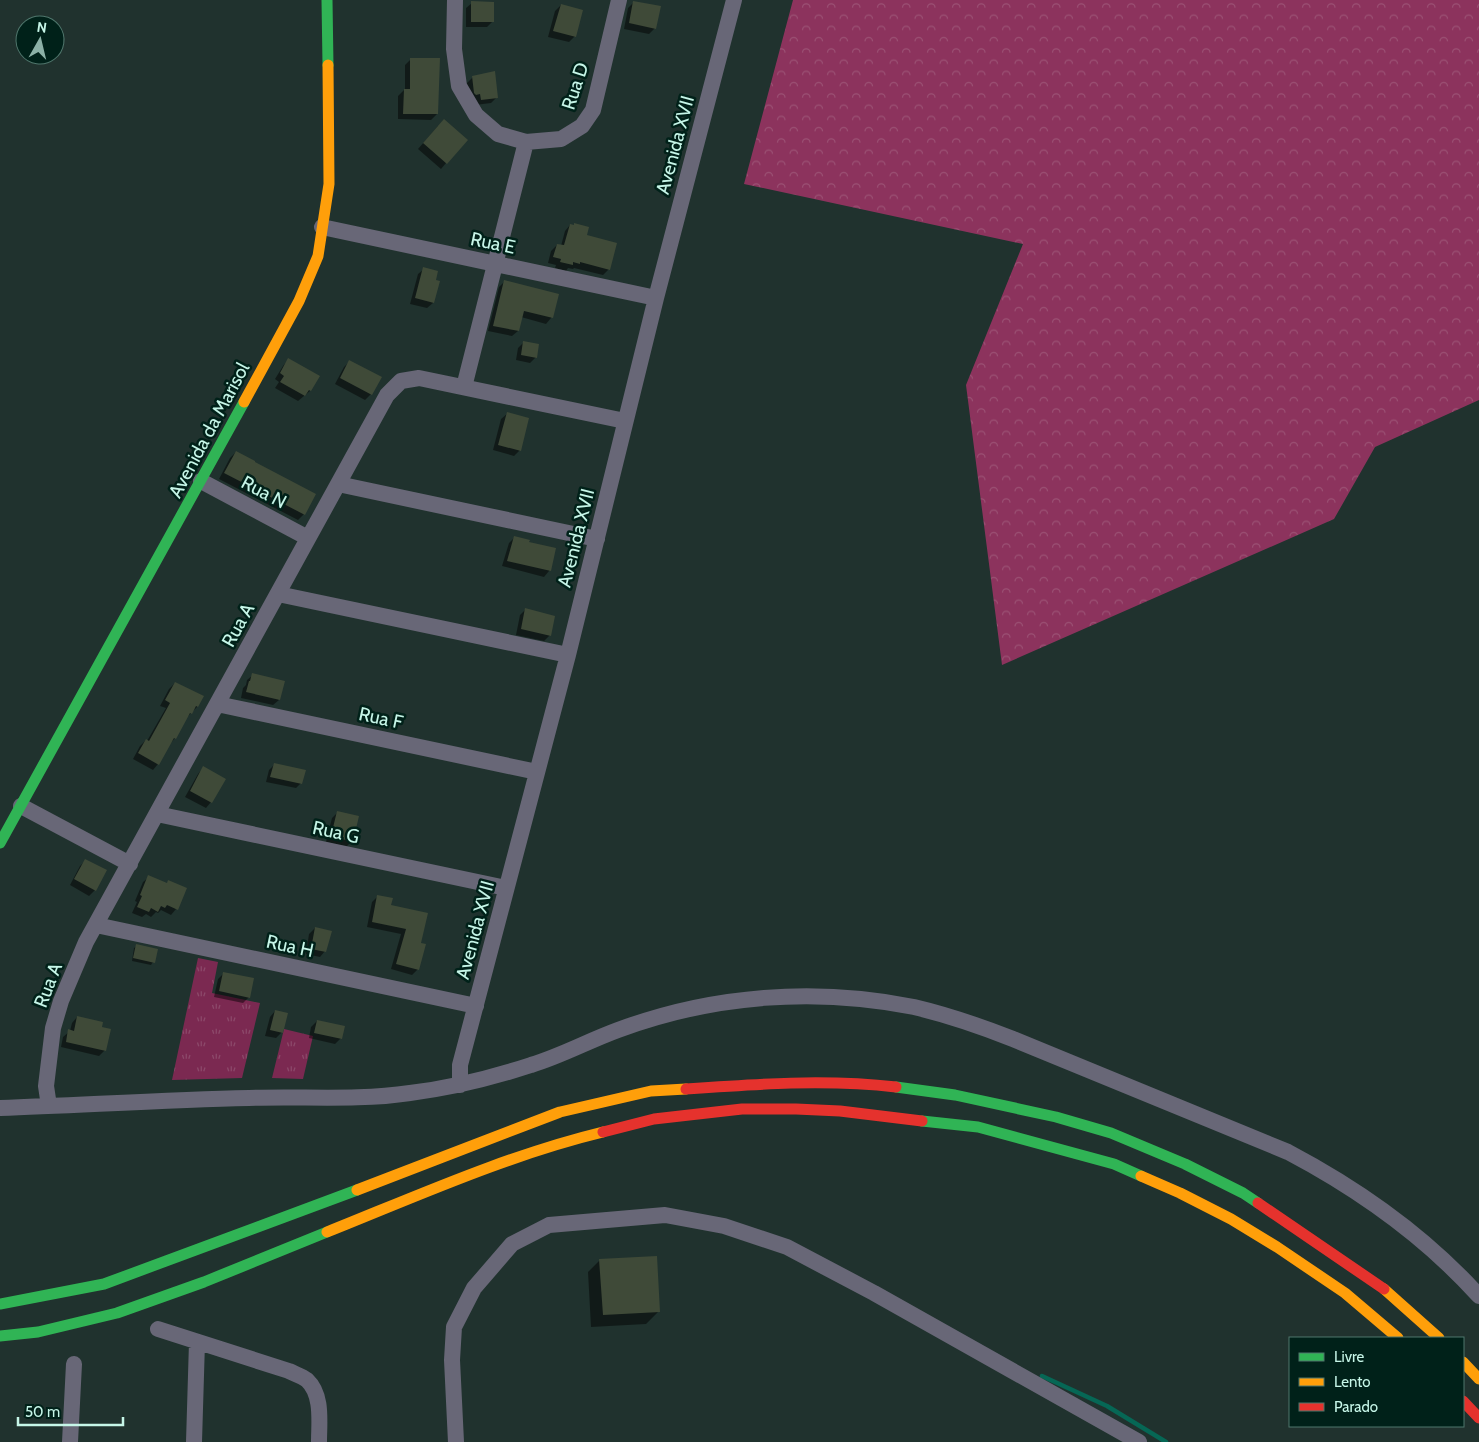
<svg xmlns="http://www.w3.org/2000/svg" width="1479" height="1442" font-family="Cabin,sans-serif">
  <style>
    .grass { fill: url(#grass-tufts) }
    .forest { fill: url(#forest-crowns) }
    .shadow { fill: #0007 }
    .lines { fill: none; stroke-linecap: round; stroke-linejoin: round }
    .stream { stroke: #066755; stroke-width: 4.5 }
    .building { fill: #3f4a38 }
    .street { stroke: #686777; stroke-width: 16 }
    .fast { stroke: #30b455; stroke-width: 11 }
    .slow { stroke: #ff9f0a; stroke-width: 11 }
    .jam { stroke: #e5322d; stroke-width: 11 }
    .labels { text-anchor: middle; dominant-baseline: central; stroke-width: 5; stroke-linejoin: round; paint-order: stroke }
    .street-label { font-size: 19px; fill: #c6f6e8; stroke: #002119 }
  </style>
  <defs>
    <pattern id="grass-tufts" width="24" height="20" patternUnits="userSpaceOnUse" patternTransform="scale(1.25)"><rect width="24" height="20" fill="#7b2951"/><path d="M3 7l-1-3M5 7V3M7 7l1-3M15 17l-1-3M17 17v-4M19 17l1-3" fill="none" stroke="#8c496a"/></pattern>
    <pattern id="forest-crowns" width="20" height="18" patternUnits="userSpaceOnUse" patternTransform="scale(1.25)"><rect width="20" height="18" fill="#8c335d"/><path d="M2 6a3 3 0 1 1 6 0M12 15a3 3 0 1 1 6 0" fill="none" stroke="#9b5174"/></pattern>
  </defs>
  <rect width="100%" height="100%" fill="#20322e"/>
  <path class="grass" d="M198,958L218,962L212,993L260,1003L242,1078L172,1080Z
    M284,1029L313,1036L303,1079L272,1078Z"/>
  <path class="forest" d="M793,0H1479V400L1375,447L1334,519L1002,665L966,385L1023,244L744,184Z"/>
  <path class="shadow" d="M634,2L655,28L649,34L624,29L628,8Z
    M472,3L493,21L487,27H466V8Z
    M561,5L575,36L569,42L548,37L555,11Z
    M411,59L437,114L431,120L398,119V96L405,89V65Z
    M473,77L497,97L491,103L475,105L469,99L467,83Z
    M438,126L446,163L441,169L418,149Z
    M570,225L586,236L609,269L603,275L574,268L573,269L568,268L566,271L555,268L556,265L548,263L551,251L557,245L561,246L565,231Z
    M424,269L433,303L427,308L410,304L418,274Z
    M505,281L557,295L551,318L546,324L521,317L518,331L512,336L488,331L499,287Z
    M524,342L536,357L530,363L516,360L518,348Z
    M288,360L310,391L298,401L275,388L279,382L275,379L283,366Z
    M349,362L371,394L365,400L335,384L344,367Z
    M507,414L520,450L514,456L493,450L501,419Z
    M236,452L304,514L298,520L219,479L230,458Z
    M515,537L528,543L554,549L549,571L544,577L502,566L509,543Z
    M525,610L550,635L544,641L516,635L520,615Z
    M253,675L279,700L273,705L241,698L243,688L246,685L247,680Z
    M175,683L203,696L197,707L186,718L175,738L170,744L158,764L153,770L133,759L140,746L146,740L147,741L166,708L160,706L169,689Z
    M274,765L301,783L296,788L266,782L269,770Z
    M203,768L211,802L206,808L185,797L198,774Z
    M338,812L352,841L346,847L326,842L332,818Z
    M86,860L95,890L89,896L70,885L80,866Z
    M149,877L176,909L171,915L161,910L158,913L156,912L151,917L146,914L142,917L132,913L137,902L135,901L143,882Z
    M378,896L390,906L420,944L418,969L412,975L391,969L401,934L367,927L372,902Z
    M315,928L325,951L320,957L306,954L309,934Z
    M137,946L153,962L151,965L132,961L134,948Z
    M224,973L249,997L243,1003L214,997L218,979Z
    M275,1011L282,1032L276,1038L265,1036L270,1017Z
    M77,1017L100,1028L105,1050L99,1056L61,1047L63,1037L70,1031L72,1023Z
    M317,1021L341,1038L335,1044L309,1038L311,1027Z
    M600,1260L658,1312L646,1324L591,1327L588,1272Z"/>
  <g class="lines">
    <path class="stream" d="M1042,1376L1107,1406L1166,1442"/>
  </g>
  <path class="building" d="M471,1L494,2V22H471Z
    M633,1L661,6L656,29L629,23Z
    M561,4L583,10L576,37L553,31Z
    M410,58H440L438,114H403L404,89H410Z
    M495,71L498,98L481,100L480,94L476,95L474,93L472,76Z
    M444,119L468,140L447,164L423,143Z
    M574,223L589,227L587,235L617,243L610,270L580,262V264L573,262V265L560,262L561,259L553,257L557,244L564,245L570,224L574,225Z
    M423,267L438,271L436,280L440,281L434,303L415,298Z
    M504,280L559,294L553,318L524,311L519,331L493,326Z
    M523,341L539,344L537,358L521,355Z
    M288,358L320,376L311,391L309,390L305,396L280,382L284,376L280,373Z
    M349,360L382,377L372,395L340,378Z
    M507,412L529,418L521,451L498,445Z
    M236,451L255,461V462L316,494L305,515L224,473Z
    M514,536L530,540L529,542L556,548L551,571L507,561Z
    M525,608L555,616L551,636L521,629Z
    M252,673L285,681L280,700L246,692L249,681H250Z
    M175,682L204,696L198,707L196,706L192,714L190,713L176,739L174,738L159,765L138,753L146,739L149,741L170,703L165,700Z
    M274,763L306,770L302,784L270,777Z
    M203,766L226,779L212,803L190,791Z
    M337,811L359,816L353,842L331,836Z
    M85,859L107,870L96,891L74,879Z
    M148,875L167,883L168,880L187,888L178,910L167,905L165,908L161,906L158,912L151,908L149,912L137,907L142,896L140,895Z
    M377,895L393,898L391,905L428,913L421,943L426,944L419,970L396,964L406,929L372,922Z
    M315,927L332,931L326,952L311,949Z
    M136,944L158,949L155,963L133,958Z
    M223,972L254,978L250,998L219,991Z
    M275,1010L288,1013L283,1033L270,1030Z
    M77,1016L103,1022L102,1027L111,1029L106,1051L66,1042L68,1029L74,1031Z
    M317,1020L345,1026L342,1039L314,1033Z
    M657,1256L660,1312L603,1315L599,1259Z"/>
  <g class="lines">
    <path class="street" d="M455,0L454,49L459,86L476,115L498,134L526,142L561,139L582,126L593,110L619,0
      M322,227L656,298
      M464,387L526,142
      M201,481L308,538
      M338,484L597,539
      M278,594L568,655
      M217,704L537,772
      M21,806L130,864
      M157,814L506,888
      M96,925L476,1006
      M460,1085V1065L568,655L656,298L734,0
      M49,1106L46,1086L53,1028L61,1001L86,942L387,395L401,381L419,378L625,421
      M0,1108C83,1105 166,1100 249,1098C303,1096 356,1101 410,1093C451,1088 491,1078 531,1065C561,1056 588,1041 618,1030C712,995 815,987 914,1007C948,1015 980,1026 1013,1039L1288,1152C1360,1190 1424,1235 1479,1296
      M158,1329L289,1371C295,1374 302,1376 307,1380C323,1395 319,1422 319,1442
      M70,1442L74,1364
      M194,1442L197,1342
      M456,1442L452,1360L454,1327L474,1288L512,1244L549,1225L665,1215L724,1226L787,1247L874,1293L1139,1442"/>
    <path class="fast" d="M327,0L328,65
      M0,843L244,402
      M896,1087L955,1095L1056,1117L1111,1133L1185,1164L1243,1193L1258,1203
      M922,1121L978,1127L1114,1164L1141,1176
      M0,1304L104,1284L357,1190
      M0,1336L38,1332L117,1313L204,1282L327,1232"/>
    <path class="slow" d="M244,402L299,301L318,256L329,184L328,65
      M1141,1176L1180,1193L1231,1219L1277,1247L1345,1293L1398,1338
      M357,1190L560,1112L651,1091L686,1089
      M327,1232C417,1196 508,1155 603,1132
      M1384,1289L1439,1338
      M1463,1362L1479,1379"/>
    <path class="jam" d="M686,1089C756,1084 826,1079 896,1087
      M603,1132L654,1119L742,1109H796L840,1111L922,1121
      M1258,1203L1384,1289
      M1463,1401L1479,1418"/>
  </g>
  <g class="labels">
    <g class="street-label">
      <text transform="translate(575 86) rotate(-72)">Rua D</text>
      <text transform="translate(675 145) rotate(-75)">Avenida XVII</text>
      <text transform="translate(493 243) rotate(12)">Rua E</text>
      <text transform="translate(209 430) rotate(-62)">Avenida da Marisol</text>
      <text transform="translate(264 492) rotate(28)">Rua N</text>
      <text transform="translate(576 538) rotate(-76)">Avenida XVII</text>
      <text transform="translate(238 625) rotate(-61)">Rua A</text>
      <text transform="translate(381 718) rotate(12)">Rua F</text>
      <text transform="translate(336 832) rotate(12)">Rua G</text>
      <text transform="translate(475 930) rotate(-75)">Avenida XVII</text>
      <text transform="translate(290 946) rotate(12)">Rua H</text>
      <text transform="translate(48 985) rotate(-69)">Rua A</text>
    </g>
  </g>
  <rect x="1289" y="1337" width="175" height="90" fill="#002119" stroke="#4f766c"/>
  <rect x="1299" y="1353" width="25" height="8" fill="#30b455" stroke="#4f766c"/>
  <text x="1334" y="1362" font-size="15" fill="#c6f6e8">Livre</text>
  <rect x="1299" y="1378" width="25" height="8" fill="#ff9f0a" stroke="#4f766c"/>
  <text x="1334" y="1387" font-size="15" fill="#c6f6e8">Lento</text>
  <rect x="1299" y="1403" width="25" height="8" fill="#e5322d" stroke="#4f766c"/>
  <text x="1334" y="1412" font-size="15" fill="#c6f6e8">Parado</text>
  <g transform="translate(40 40) rotate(8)"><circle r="24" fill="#002119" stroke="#4f766c"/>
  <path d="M0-4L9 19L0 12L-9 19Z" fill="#8cb1a7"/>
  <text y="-8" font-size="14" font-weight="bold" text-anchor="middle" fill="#c6f6e8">N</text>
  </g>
  <path d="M18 1417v8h105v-8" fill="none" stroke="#c6f6e8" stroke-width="2.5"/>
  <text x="25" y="1417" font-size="15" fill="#c6f6e8" stroke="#002119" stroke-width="4" paint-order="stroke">50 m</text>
</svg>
